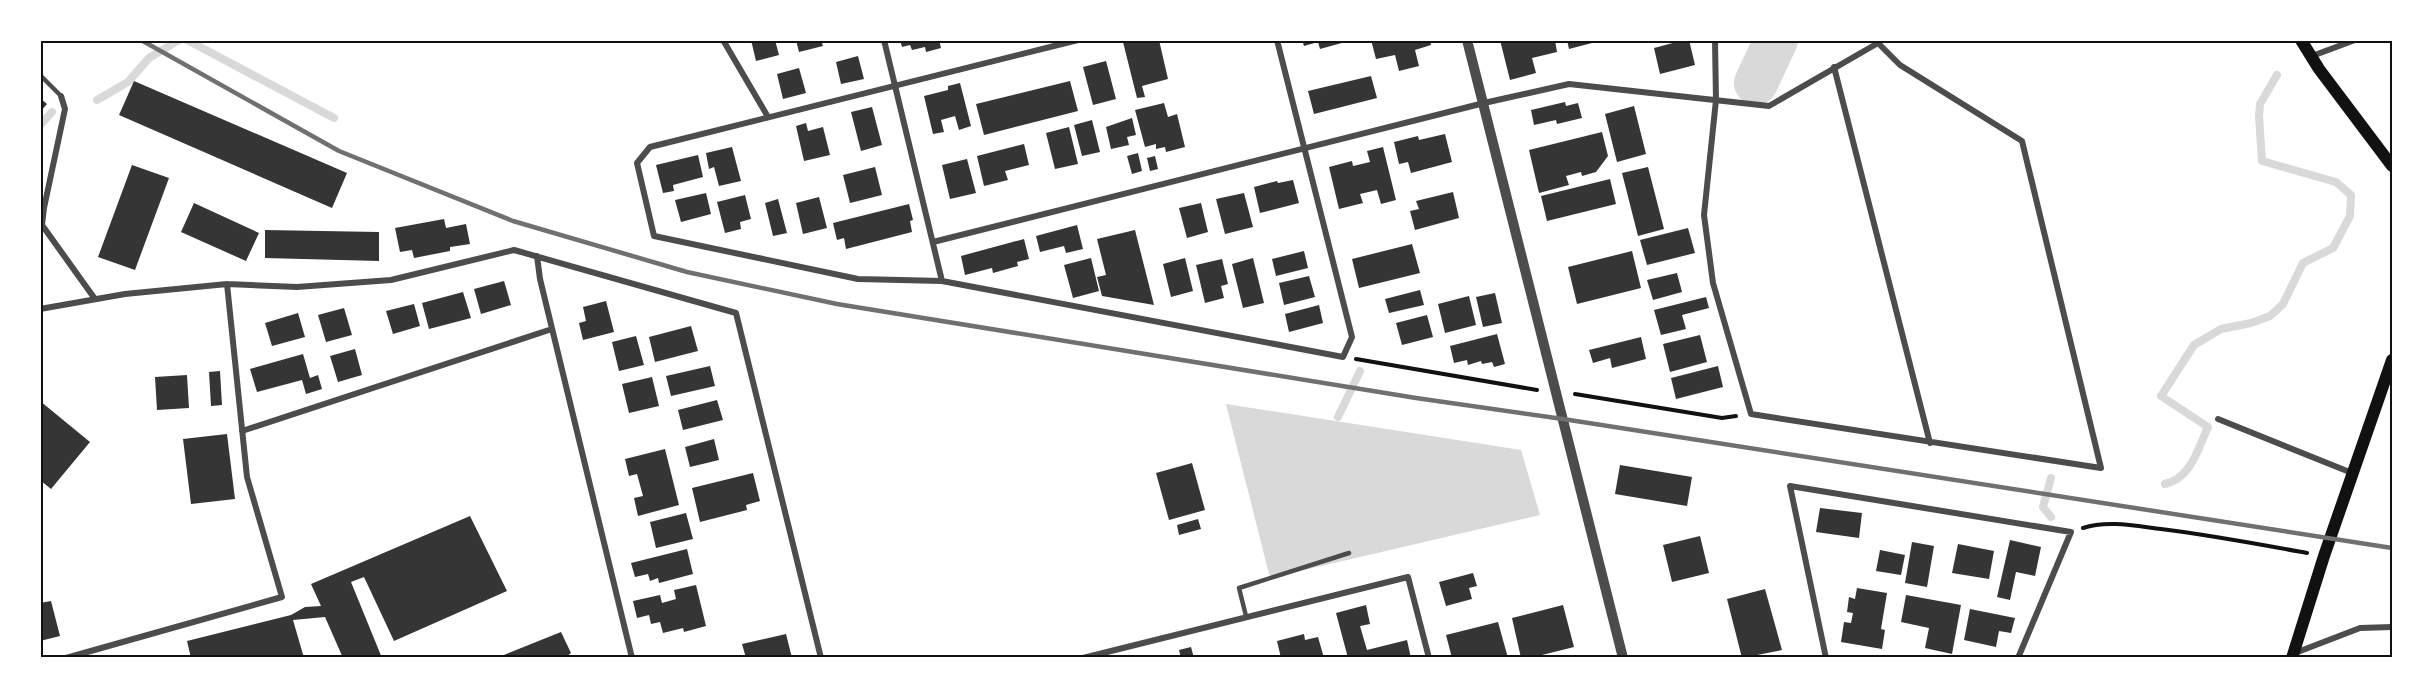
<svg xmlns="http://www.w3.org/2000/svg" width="2433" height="698" font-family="Helvetica,sans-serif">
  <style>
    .water { fill: #d9d9d9 }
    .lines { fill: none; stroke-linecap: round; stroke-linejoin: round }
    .stream { stroke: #d9d9d9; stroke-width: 8 }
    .river { stroke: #d9d9d9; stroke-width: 44 }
    .building { fill: #353535 }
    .path { stroke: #111; stroke-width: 4 }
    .service { stroke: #4c4c4c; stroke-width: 4.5 }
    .minor { stroke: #4c4c4c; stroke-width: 6 }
    .tertiary { stroke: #4c4c4c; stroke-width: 10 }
    .secondary { stroke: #111; stroke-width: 12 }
    .rail { stroke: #707070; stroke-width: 4.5 }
    .neatline { fill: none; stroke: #111; stroke-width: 2 }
  </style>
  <rect width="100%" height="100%" fill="#fff"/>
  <path class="water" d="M1226,404L1521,450L1540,515L1270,578Z"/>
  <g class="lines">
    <path class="stream" d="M187,40L334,118
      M97,100L128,82L149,58L179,40
      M40,125L52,112
      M1338,417L1360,371
      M2051,478L2043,507L2051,517
      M2165,484C2191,478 2198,449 2208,427L2161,396L2194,345L2221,329L2251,323L2270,316L2283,304L2303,263L2333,248L2350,216L2351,195L2336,182L2262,161L2259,116L2260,104L2277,75"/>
    <path class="river" d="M1756,83L1776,40"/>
  </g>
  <path class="building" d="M751,40H775L779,55L756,61Z
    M796,40H821L823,46L799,52Z
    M900,40H939L941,48L926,52L925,47L912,50L910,45L902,47Z
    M1128,40H1159L1168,79L1142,86L1145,97L1137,98L1123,42Z
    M1302,40H1349V41L1320,49L1318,42L1304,46Z
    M1371,40H1430L1431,45L1415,50L1419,66L1399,71L1395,55L1376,59Z
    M1500,40H1555L1557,52L1532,58L1536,73L1510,80Z
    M1567,40H1591L1592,43L1569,49Z
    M1684,40H1689L1695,65L1660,74L1654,48Z
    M858,56L864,79L841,84L836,62Z
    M1106,61L1116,99L1093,105L1083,67Z
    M799,68L806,93L783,99L777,74Z
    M1371,76L1377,98L1314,114L1308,91Z
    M134,81L347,173L332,208L119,115Z
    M1070,81L1078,111L984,135L976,104Z
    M960,83L971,126L959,130L955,116L941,120L944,132L933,134L924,96L948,90V86Z
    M40,98L47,104L40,112Z
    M1565,102L1566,106L1578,103L1582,118L1557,124L1556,120L1534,125L1531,110Z
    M1164,103L1168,117L1177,114L1185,147L1166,152L1165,147L1156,149V144L1145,147L1135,110Z
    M1634,106L1646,154L1617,162L1605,114Z
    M872,107L882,145L861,151L851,112Z
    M1132,118L1136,135L1127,137L1129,145L1111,149L1106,127Z
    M1092,120L1100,152L1082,156L1074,125Z
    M806,123L808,131L823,127L830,155L804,161L796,126Z
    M1069,127L1078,164L1055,169L1046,133Z
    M1602,132L1608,156L1596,172L1582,176L1581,172L1566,176L1569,185L1539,193L1529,150Z
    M1445,134L1452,162L1411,173L1408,162L1399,164L1394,142L1418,136L1419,140Z
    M1024,144L1029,165L1005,171L1008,180L984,186L977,156Z
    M732,147L741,181L719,186L714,167L709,169L706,153Z
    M1383,147L1396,200L1381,204L1377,190L1360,194L1363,203L1339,209L1329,167L1352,161L1353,166L1370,162L1367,151Z
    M1138,153L1142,171L1132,174L1127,156Z
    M698,155L703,177L673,185L674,191L663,193L656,165Z
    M1155,156L1158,169L1150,171L1147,158Z
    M967,159L976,193L950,199L942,165Z
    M132,165L169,178L135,270L98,257Z
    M875,167L882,195L850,203L843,175Z
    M1648,167L1664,229L1638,236L1622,173Z
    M1610,179L1616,204L1547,221L1541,196Z
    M1293,180L1299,203L1260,213L1254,187L1277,181L1278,183Z
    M1453,192L1459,218L1415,230L1410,211L1419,209L1416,201Z
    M706,193L711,214L681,222L675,200Z
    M1244,193L1253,227L1225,234L1216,199Z
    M745,195L751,219L740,222L741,229L725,233L717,202Z
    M819,197L827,228L803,234L796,203Z
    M778,199L787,233L773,236L765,203Z
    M194,203L259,233L246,261L181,232Z
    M1201,203L1208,232L1187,238L1179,208Z
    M909,204L913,220L910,221L912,232L846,249L844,238L837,240L833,223Z
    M444,219L446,228L466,224L470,244L450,247V251L414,258L412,250L400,252L395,228Z
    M1077,225L1083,249L1066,253L1064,246L1040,252L1036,236Z
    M1688,228L1695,253L1647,265L1640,240Z
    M265,230L379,232V261L265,258Z
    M1135,230L1154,305L1102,296L1097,277L1106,275L1097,239Z
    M1024,239L1029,259L1017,262L1018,266L993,273L992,268L965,275L961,256Z
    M1412,244L1420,273L1359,288L1352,259Z
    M1304,251L1308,268L1276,276L1272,259Z
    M1632,251L1641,288L1577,304L1568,267Z
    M1091,258L1099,291L1073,298L1064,265Z
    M1185,258L1193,291L1171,297L1163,264Z
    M1253,258L1264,303L1243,308L1232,264Z
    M1222,259L1228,284L1221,286L1224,298L1205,303L1196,265Z
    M1677,273L1682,292L1653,300L1647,280Z
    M1309,276L1315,297L1284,305L1279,283Z
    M504,281L511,305L481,314L474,289Z
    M1420,290L1424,305L1389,313L1385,299Z
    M463,292L471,318L429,329L422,303Z
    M1495,293L1502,323L1483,327L1476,297Z
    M1469,296L1476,325L1445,333L1438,304Z
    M1706,297L1709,308L1682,315L1686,329L1661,335L1654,310Z
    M606,301L614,332L583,340L579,323L586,321L583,307Z
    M414,304L420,326L393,334L386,311Z
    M1319,305L1323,323L1289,332L1285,314Z
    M344,308L352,335L326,342L318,315Z
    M298,313L305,337L272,346L265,323Z
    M1427,315L1433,337L1402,345L1396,323Z
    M691,326L698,351L655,362L649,337Z
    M1497,334L1505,364L1494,367L1492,362L1482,364L1481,361L1468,365L1467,360L1454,363L1450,346Z
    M1700,335L1707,362L1670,372L1663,344Z
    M636,336L644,365L619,371L612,342Z
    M1641,337L1646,359L1612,368L1610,358L1593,363L1589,350Z
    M355,349L362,375L338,382L330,356Z
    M303,354L310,378L318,375L322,389L306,394L302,380L257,392L250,369Z
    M710,366L715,386L671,396L666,376Z
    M1718,366L1723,387L1676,399L1671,378Z
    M220,371L222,405L211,406L209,372Z
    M187,375L189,408L157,410L155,377Z
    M652,377L659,406L629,413L622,384Z
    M717,400L723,420L683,430L678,410Z
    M40,401L90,442L51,489L40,480Z
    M227,434L235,499L191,504L183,439Z
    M714,439L719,460L690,467L685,447Z
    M665,449L679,505L638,516L634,498L643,496L637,474L629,476L625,459Z
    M1192,463L1205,510L1169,520L1156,473Z
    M1620,465L1692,477L1687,506L1615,494Z
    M753,473L760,501L746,505L747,510L700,522L692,488Z
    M1820,508L1862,513L1859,538L1816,532Z
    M686,513L693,539L656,548L650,522Z
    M470,516L507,591L394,641L364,577L351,582L382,658H343L325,617L293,620L304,658H191L187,641L291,615L305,607L321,606L311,584Z
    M1198,519L1201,529L1179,535L1177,525Z
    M1700,536L1709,573L1672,582L1663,545Z
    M2010,540L2041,547L2035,576L2016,572L2010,600L1997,597Z
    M1912,542L1934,546L1927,587L1905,583Z
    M1958,544L1994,551L1989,579L1952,573Z
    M687,549L693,574L659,583L658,578L650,581L648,574L635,577L631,563Z
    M1880,550L1905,555L1901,575L1876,571Z
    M1473,573L1477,586L1469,588L1472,599L1446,606L1439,582Z
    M696,585L706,626L684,632L683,628L663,633L660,622L651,624L649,615L637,618L633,601L660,595L662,603L676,599L674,590Z
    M1857,588L1887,593L1881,629L1885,630L1882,649L1841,642L1844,622L1851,623L1853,613L1847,612L1849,597L1855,599Z
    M1765,589L1782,650L1742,658L1727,599Z
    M1906,595L1961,605L1952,654L1925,648L1929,628L1901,622Z
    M51,601L60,636L40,641V603Z
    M1366,605L1370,624L1360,626L1367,650L1407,640L1411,658H1348L1336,613Z
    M1563,605L1574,647L1530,658H1521L1512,618Z
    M1970,609L2015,618L2011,633L1999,631L1996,647L1964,640Z
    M1498,622L1508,658H1452L1446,635Z
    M561,632L571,653L566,657H499Z
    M786,634L792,658H746L742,644Z
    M1304,634L1305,640L1318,637L1324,658H1281L1277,641Z
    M1191,647L1194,658H1181L1179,650Z"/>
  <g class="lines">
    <path class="path" d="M1356,359L1537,390
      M1575,394L1722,418L1736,416
      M2083,528C2107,520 2136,526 2161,529C2210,535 2258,544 2307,553"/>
    <path class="service" d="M40,75L61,96
      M1246,616L1239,588L1349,553"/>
    <path class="minor" d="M723,40L768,117
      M884,40L942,281
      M1078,40L650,147L637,163L654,236L858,279L942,281L1343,357L1352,337L1277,40
      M2312,56L2355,40
      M1834,67L1930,443
      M61,96L65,109L44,208L42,225L95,299
      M933,242L1484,103L1569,84L1769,106L1878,43L1900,65L2022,141L2101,468L1751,414L1713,283L1704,215L1716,100L1715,40
      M537,256L540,279L632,658
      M40,309L125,294L227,284L297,287L391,280L514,250L736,313L821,658
      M2218,419L2352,473
      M242,431L552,329
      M2295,653L2360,628L2392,627
      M66,658L282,597L247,477L227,284
      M1083,658L1408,577L1429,658
      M1826,658L1790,486L2071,532L2018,658"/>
    <path class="tertiary" d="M1467,40L1623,658"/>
    <path class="secondary" d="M2301,40L2319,69L2392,166
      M2292,658L2324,556L2392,360"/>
    <path class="rail" d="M141,40L339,151L513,221L687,272L837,304L1416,398L1563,419L2392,548"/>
  </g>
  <rect width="2433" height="698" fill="none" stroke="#ffffff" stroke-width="84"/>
  <rect x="42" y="42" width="2349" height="614" class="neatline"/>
</svg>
